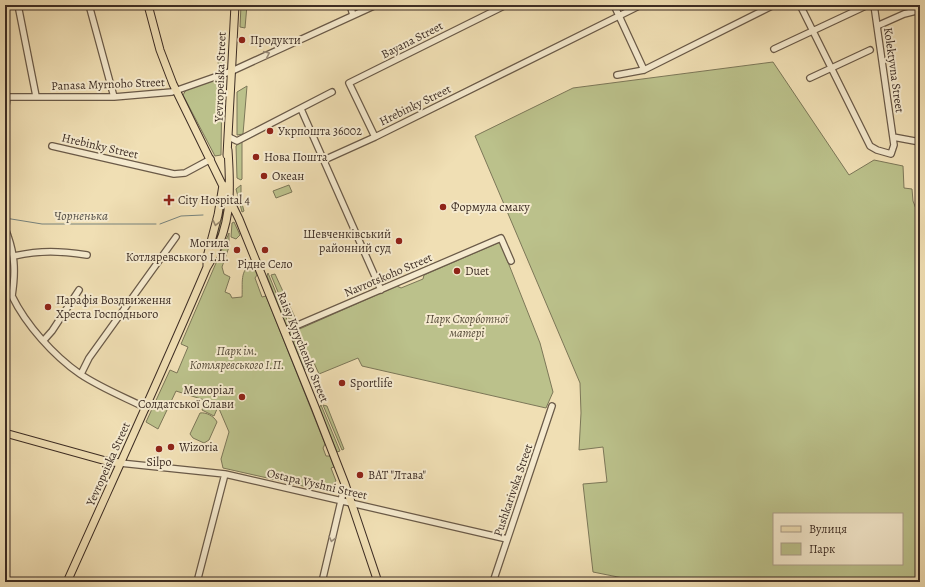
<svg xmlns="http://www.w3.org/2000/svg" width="925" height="587" font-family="Alegreya,serif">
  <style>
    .green { fill: #bbc18b; stroke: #7c7758; fill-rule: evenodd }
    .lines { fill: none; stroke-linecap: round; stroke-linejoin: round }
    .stream { stroke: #77827c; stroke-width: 1 }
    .minor-casing { stroke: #6a5a48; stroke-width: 8 }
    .major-casing { stroke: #3d2d24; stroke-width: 9 }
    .minor { stroke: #f5eace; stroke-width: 5.5 }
    .major { stroke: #f0dfb4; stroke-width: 7 }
    .oneway { stroke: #998c79 }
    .oneway2 { stroke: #96866c }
    .poi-dot { fill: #8f2418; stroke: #f5eace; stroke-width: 1.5 }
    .labels { text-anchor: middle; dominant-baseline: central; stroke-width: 4; stroke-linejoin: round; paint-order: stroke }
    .poi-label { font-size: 12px; fill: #3d2d24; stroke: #f5eace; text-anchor: start }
    .street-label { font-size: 12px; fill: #3d2d24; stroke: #f5eace }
    .park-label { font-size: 12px; font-style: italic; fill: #564b39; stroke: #f5eace }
    .water-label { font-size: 13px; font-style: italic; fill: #555049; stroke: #f5eace }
  </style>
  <rect width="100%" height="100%" fill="#f0dfb4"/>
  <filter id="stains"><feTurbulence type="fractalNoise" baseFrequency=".005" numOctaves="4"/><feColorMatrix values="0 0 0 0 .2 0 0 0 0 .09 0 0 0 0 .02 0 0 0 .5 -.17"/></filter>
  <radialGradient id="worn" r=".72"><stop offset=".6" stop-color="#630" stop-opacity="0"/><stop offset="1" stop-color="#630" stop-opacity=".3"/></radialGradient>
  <path class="green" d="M241,5H247L245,28L240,27Z
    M221,51L223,52L225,62L221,69C217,66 218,58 219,53Z
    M773,62L849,175L874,160L903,166L904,188L912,189L913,201L918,214H920V582H633L623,578L593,572L583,484L607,482L603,447L579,450L581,413L580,383L475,136L573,88ZM774,514H902V564H774Z
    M222,77L221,155L215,156L183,95L186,90Z
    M247,86L243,134L237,135V92Z
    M242,141V179L241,180L237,178L236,146Z
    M241,185V200L244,211L242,212L236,189Z
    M289,185L292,192L276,198L273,191Z
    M226,194C226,217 219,238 210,260Z
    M234,222L240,235L236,239L231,237L232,223Z
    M229,233V247L222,267L224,274L230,277L225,292L230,294L232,298L242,297C243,284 239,269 253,264L257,275L255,278L262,297L266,296L325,444L323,448L326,456H330L334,467L331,468L336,481L325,491L223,468L221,459L229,432L217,404L176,391L158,429L146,422L170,370L177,373L188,347L181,344Z
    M500,242L540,343L553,392L546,408L362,366L358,358L319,374L314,363L308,362L295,331L397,286L401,288L423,279L424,275Z
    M268,273L290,327L287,328L267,276Z
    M275,274L298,324L292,326L271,275Z
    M291,331L306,369H304L289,332Z
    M205,403L217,409L214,416L202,410Z
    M321,405L340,451L337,452L319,408Z
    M323,405L327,406L344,449L342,450Z
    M200,413C206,412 214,416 217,422L209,440L204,443L193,438L190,434Z"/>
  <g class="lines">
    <path class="stream" d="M5,218L42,224H156
      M160,224L181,216L203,215"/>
    <defs>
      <path id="minor" d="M18,5L36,96
        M89,5L114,97
        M350,5L353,15
        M614,5L644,70
        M800,5L870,146L877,150L891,154L894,145L874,5
        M877,26L904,14L920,10
        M774,49L868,5
        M617,75L644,70L774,5
        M810,78L870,50
        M5,97H114L172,92L232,71L376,5
        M301,109L381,290
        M5,114L7,97
        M229,137L237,141L332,92
        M375,137L349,83L506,5
        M893,137L920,142
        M52,146L174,174L185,173L211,159
        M324,160L375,137L641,5
        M5,228C15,253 16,270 12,296C26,325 54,356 80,374C101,388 124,397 146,408
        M14,256C42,250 59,251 87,255
        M5,295L12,296
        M284,331L501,238L511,261
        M44,340L52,331L79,290
        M81,374L89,358L176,237
        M120,463L225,474L507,539
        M197,582L225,474
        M322,582L345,484
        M493,582L552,406"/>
      <path id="major" d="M148,5L160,50L173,84L239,219L315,407L345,484L378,582
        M227,155L235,5
        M207,267V257L218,215L223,185
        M5,433L106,461L120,463
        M67,582C114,477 162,373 207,267C232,228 231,194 228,150"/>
    </defs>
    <use href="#minor" class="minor-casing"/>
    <use href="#major" class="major-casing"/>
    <use href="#minor" class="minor"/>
    <use href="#major" class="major"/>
  </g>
  <defs><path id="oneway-chevron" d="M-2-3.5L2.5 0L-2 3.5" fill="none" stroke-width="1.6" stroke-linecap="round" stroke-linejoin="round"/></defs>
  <g class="oneway">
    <use href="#oneway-chevron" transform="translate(267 54) rotate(-25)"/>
    <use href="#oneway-chevron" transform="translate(332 539) rotate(103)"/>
  </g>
  <use class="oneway2" href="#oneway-chevron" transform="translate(216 223) rotate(104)"/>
  <g class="poi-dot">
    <circle cx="242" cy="40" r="4"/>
    <circle cx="270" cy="131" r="4"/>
    <circle cx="256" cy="157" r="4"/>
    <circle cx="264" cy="176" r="4"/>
    <path d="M167 194h4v4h4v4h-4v4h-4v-4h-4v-4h4z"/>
    <circle cx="443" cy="207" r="4"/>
    <circle cx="399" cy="241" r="4"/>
    <circle cx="237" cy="250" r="4"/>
    <circle cx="265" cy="250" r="4"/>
    <circle cx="457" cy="271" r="4"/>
    <circle cx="48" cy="307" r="4"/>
    <circle cx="342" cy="383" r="4"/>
    <circle cx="242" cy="397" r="4"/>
    <circle cx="171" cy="447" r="4"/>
    <circle cx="159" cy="449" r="4"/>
    <circle cx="360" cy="475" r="4"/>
  </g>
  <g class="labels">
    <g class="poi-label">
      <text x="250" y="40">Продукти</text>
      <text x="278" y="131">Укрпошта 36002</text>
      <text x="264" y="157">Нова Пошта</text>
      <text x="272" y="176">Океан</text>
      <text x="178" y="200">City Hospital 4</text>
      <text x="451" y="207">Формула смаку</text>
      <text x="391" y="234" text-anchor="end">Шевченківський<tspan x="391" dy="14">районний суд</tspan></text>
      <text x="229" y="243" text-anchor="end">Могила<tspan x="229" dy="14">Котляревського І.П.</tspan></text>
      <text x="265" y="264" text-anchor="middle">Рідне Село</text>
      <text x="465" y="271">Duet</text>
      <text x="56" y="300">Парафія Воздвиження<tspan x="56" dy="14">Хреста Господнього</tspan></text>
      <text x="350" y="383">Sportlife</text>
      <text x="234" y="390" text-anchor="end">Меморіал<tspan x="234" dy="14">Солдатської Слави</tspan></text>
      <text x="179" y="447">Wizoria</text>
      <text x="159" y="462" text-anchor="middle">Silpo</text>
      <text x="368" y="475">ВАТ "Лтава"</text>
    </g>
    <g class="street-label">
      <text transform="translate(412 40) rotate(-27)">Bayana Street</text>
      <text transform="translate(894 70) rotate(82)">Kolektyvna Street</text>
      <text transform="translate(220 77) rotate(-88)">Yevropeiska Street</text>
      <text transform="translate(108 84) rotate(-2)">Panasa Myrnoho Street</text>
      <text transform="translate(415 105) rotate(-26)">Hrebinky Street</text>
      <text transform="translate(100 146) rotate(13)">Hrebinky Street</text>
      <text transform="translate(388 275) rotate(-23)">Navrotskoho Street</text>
      <text transform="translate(303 347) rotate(68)">Raisy Kyrychenko Street</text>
      <text transform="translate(108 464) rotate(-66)">Yevropeiska Street</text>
      <text transform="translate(317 484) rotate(13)">Ostapa Vyshni Street</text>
      <text transform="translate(513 490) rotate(-71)">Pushkarivska Street</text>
    </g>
    <g class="park-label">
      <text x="467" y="319">Парк Скорботної<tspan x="467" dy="14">матері</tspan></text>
      <text x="237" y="351">Парк ім.<tspan x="237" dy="14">Котляревського І.П.</tspan></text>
    </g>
    <g class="water-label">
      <text x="81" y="215">Чорненька</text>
    </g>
  </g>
  <rect width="925" height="587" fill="none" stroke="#f0dfb4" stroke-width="20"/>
  <rect x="6" y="6" width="913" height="575" fill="none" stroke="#3d2d24" stroke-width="2"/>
  <rect x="10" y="10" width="905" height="567" fill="none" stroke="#3d2d24"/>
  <rect x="773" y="513" width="130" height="52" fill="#f5eace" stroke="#ab9e8a"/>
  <rect x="781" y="526" width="20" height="6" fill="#f0dfb4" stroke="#ab9e8a"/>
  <text x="809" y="533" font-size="12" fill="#3d2d24">Вулиця</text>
  <rect x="781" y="543" width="20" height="12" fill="#bbc18b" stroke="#ab9e8a"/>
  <text x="809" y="553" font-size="12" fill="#3d2d24">Парк</text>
  <rect width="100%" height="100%" filter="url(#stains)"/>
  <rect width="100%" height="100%" fill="url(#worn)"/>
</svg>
